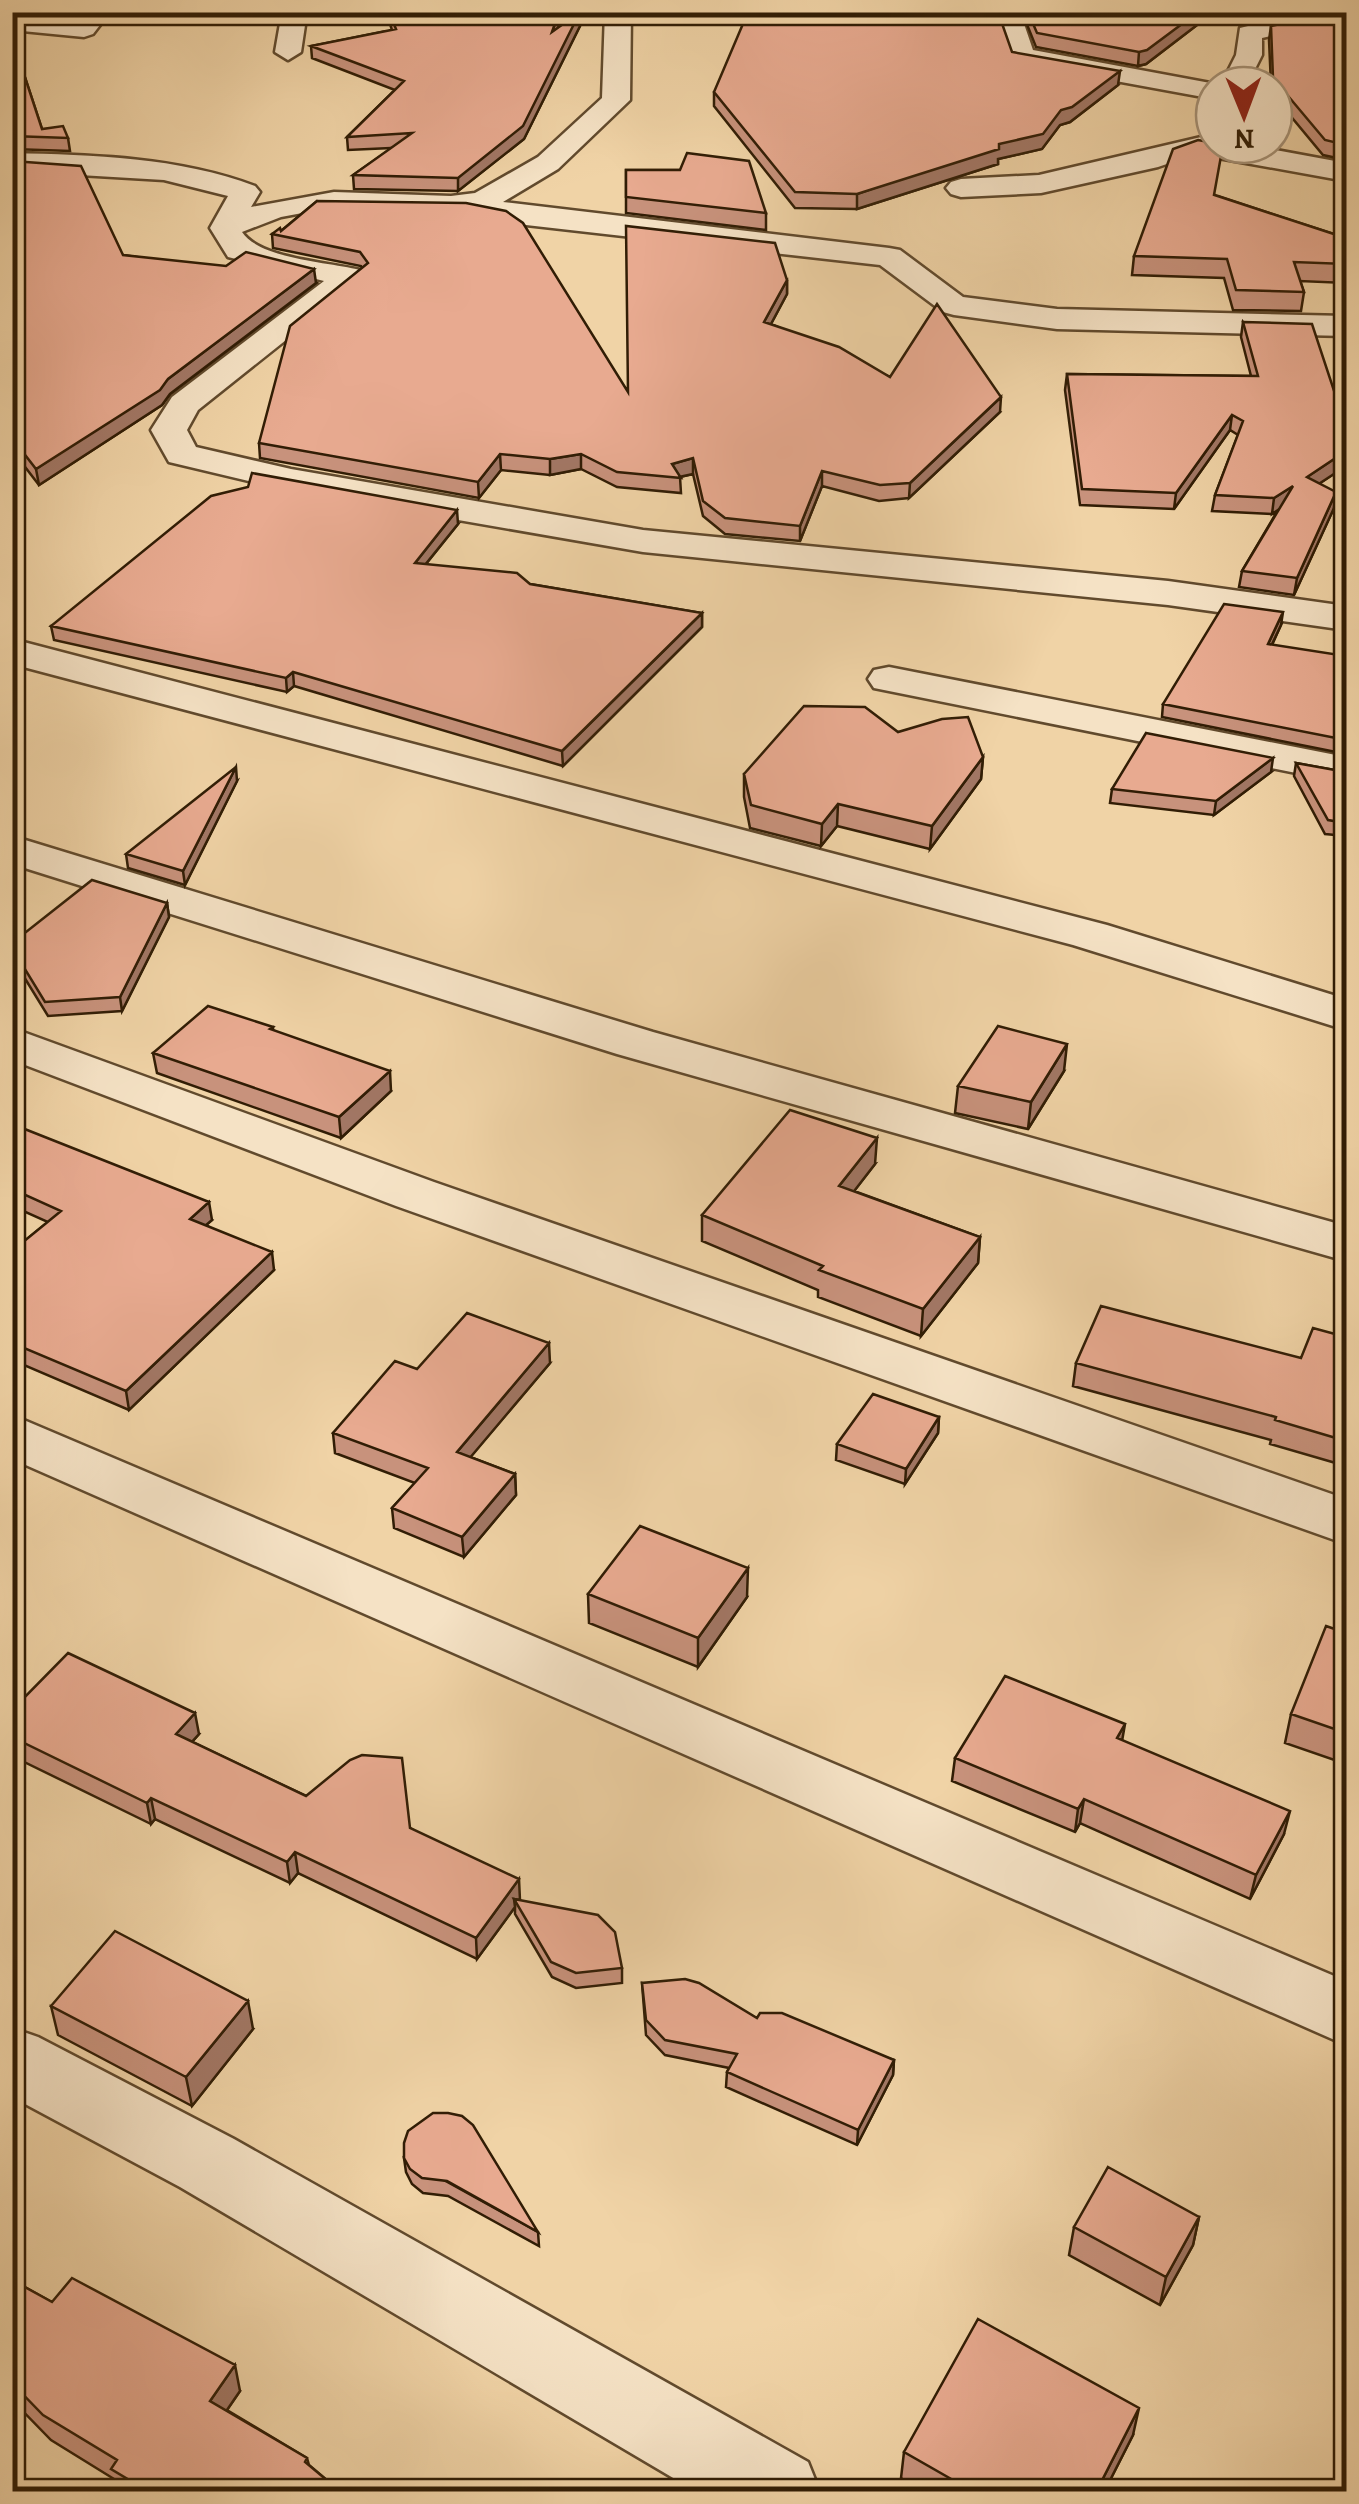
<svg xmlns="http://www.w3.org/2000/svg" width="1359" height="2504" font-family="Alegreya,serif">
  <style>
    .lines { fill: none; stroke-linecap: round; stroke-linejoin: round }
    .street-casing { stroke: #614a2d; stroke-width: 5 }
    .street { fill: #f5e2c5; fill-rule: evenodd }
    .wall { fill: #c8927c; stroke: #311d05; stroke-width: 2.5 }
    .shaded-wall { fill: #a27765; stroke: #311d05; stroke-width: 2.5 }
    .building { fill: #e8aa90; stroke: #311d05; stroke-width: 2.5 }
  </style>
  <rect width="100%" height="100%" fill="#f0d3a6"/>
  <filter id="stains"><feTurbulence type="fractalNoise" baseFrequency=".002" numOctaves="4"/><feColorMatrix values="0 0 0 0 .2 0 0 0 0 .09 0 0 0 0 .02 0 0 0 .5 -.17"/></filter>
  <radialGradient id="worn" r=".72"><stop offset=".6" stop-color="#630" stop-opacity="0"/><stop offset="1" stop-color="#630" stop-opacity=".3"/></radialGradient>
  <g class="lines">
    <defs>
      <path id="street" d="M84,12H110L93,34L84,37L12,30V14L77,21Z
        M282,12H307L301,52L288,60L275,52Z
        M605,12H631L630,100L558,169L503,202L889,248L900,250L963,297L1057,309L1346,316V336L1057,329L954,315L943,312L880,265L526,225L467,213L313,211L281,217L242,232C260,259 328,262 360,270L365,277L198,410L187,430L196,447L291,469L643,530L1168,581L1346,606V630L1168,605L643,552L291,491L169,462L151,430L172,397L324,281L228,257L210,228L228,196L164,180L12,171V153C94,155 178,157 255,186L260,192L251,207L334,192L451,196L475,193L538,157L602,98Z
        M987,12L1021,15L1033,50L1221,85L1236,55L1240,28L1288,16H1346V31L1288,32L1262,38V55L1247,85H1214V99L1012,62L1000,24Z
        M1214,134V145H1249L1346,163V181L1196,154L1158,167L1041,193L961,197L951,194L946,188L951,182L961,179L1039,175Z
        M12,639L1107,925L1346,999V1030L1073,945L12,664Z
        M889,667L1346,757V783L874,688L868,679L874,670Z
        M12,836L653,1032L1346,1226V1261L617,1054L12,864Z
        M12,1028L434,1182L1346,1499V1544L396,1206L12,1060Z
        M12,1415L1346,1981V2045L12,1459Z
        M12,2028L38,2037L234,2139L808,2462L820,2492H697L180,2187L12,2097Z"/>
    </defs>
    <use href="#street" class="street-casing"/>
    <use href="#street" class="street"/>
  </g>
  <path class="wall" d="M386,12H563L558,28L581,12V24L524,139L458,191L354,189L353,175L392,148L348,150L347,137L395,90L312,58L311,46L392,30Z
    M1022,12H1214L1146,64L1138,66L1036,47Z
    M1346,21V160L1323,155L1274,96V85H1271L1269,40L1271,26Z
    M12,36L21,42L23,54L17,53L42,129L68,138L70,151L12,149Z
    M1012,52L1118,85L1070,122L1060,125L1042,149L998,159V164L857,209L795,208L714,106V92Z
    M12,161L123,255L316,283L170,394L162,405L39,485L12,450Z
    M626,170H680L766,213V230L626,213Z
    M1215,195L1346,238V283L1300,281L1304,292L1301,311L1233,310L1224,278L1132,275L1134,256Z
    M317,201L628,392L787,280V294L771,324L890,377L1000,412L909,498L879,501L822,486L800,541L725,534L703,516L693,474L680,477L681,493L617,487L581,469L550,475L501,470L479,498L260,458L259,443L362,268L361,266L273,248L272,234L281,231Z
    M1243,322L1346,466L1320,483L1334,508L1294,595L1239,587L1242,571L1278,510L1272,514L1212,511L1215,495L1238,435L1230,430L1174,509L1080,505L1065,390L1067,374L1251,376L1241,337Z
    M458,524L426,564L530,584L702,613V627L563,766L294,686L287,692L54,640L51,626Z
    M1281,625L1272,645L1346,714L1344,720L1346,721V754L1162,717L1163,704Z
    M898,732L983,757L981,779L930,849L837,826L821,846L750,828L744,797V774Z
    M1296,763L1346,772V836L1325,834L1294,776Z
    M1271,772L1214,815L1110,803L1112,789Z
    M237,781L185,885L128,868L126,854Z
    M167,903L169,917L122,1011L48,1016L13,959L12,943Z
    M273,1027V1030L391,1091L341,1138L157,1073L153,1053Z
    M1064,1071L1028,1129L955,1113L958,1086Z
    M12,1124L212,1220L206,1225L274,1270L129,1410L12,1360V1251L48,1222L12,1206Z
    M875,1164L854,1191L980,1237L978,1263L921,1336L818,1297V1290L702,1241V1215Z
    M1346,1337V1466L1270,1444L1271,1440L1073,1386L1076,1363L1301,1358Z
    M550,1363L470,1457L515,1474L516,1495L464,1557L394,1528L392,1508L415,1483L335,1453L333,1433L417,1369Z
    M939,1417L938,1433L905,1484L836,1460L837,1444Z
    M588,1594L747,1597L698,1667L589,1623Z
    M1346,1633V1764L1285,1743L1291,1714Z
    M12,1710L199,1734L192,1742L306,1796L410,1828L622,1968V1983L576,1988L552,1977L515,1914V1907L477,1959L298,1873L290,1883L155,1819L151,1824L12,1756Z
    M1122,1741L1284,1834L1250,1899L1080,1823L1075,1832L952,1781L955,1758Z
    M642,1983L894,2060L893,2075L857,2145L726,2087L727,2072L729,2068L665,2055L646,2035Z
    M51,2006L253,2029L192,2106L58,2035Z
    M404,2158L538,2232L539,2246L448,2196L423,2193L412,2184L406,2172Z
    M1199,2217L1193,2245L1160,2305L1069,2255L1074,2227Z
    M12,2280L52,2302L240,2391L227,2410L307,2458L309,2465L341,2492H117L114,2479L51,2440L12,2400Z
    M1133,2435L1104,2492H924L901,2478L904,2452Z"/>
  <path class="shaded-wall" d="M559,12H563L553,44L552,32Z
    M581,12V24L524,139L458,191V178Z
    M1198,12H1214L1146,64L1138,66L1139,52Z
    M1268,12H1287L1268,17Z
    M1120,71L1118,85L1070,122L1060,125L1042,149L998,159V164L857,209V194L999,144L1061,110Z
    M314,269L316,283L170,394L162,405L39,485L36,469L168,379Z
    M787,280V294L764,337V322Z
    M1001,397L1000,412L909,498L910,483Z
    M1232,415L1230,430L1174,509L1176,493Z
    M1346,451V466L1305,493L1307,477Z
    M500,454L501,470L479,498L478,482Z
    M581,454V469L550,475V459Z
    M693,458V474L679,477L672,464Z
    M822,471V486L800,541V526Z
    M1293,486L1290,502L1272,514L1274,498Z
    M1336,492L1334,508L1294,595L1297,578Z
    M457,510L458,524L416,576L415,563Z
    M1283,612L1281,625L1266,657L1268,644Z
    M702,613V627L563,766L562,751Z
    M293,672L294,686L287,692L286,678Z
    M983,757L981,779L930,849L932,826Z
    M1273,758L1271,772L1214,815L1216,801Z
    M236,767L237,781L185,885L183,871Z
    M838,804L837,826L821,846L822,824Z
    M167,903L169,917L122,1011L120,997Z
    M1067,1044L1064,1071L1028,1129L1031,1102Z
    M390,1071L391,1091L341,1138L339,1117Z
    M877,1138L875,1164L838,1212L839,1186Z
    M209,1202L212,1220L192,1237L190,1219Z
    M980,1237L978,1263L921,1336L923,1309Z
    M272,1252L274,1270L129,1410L126,1391Z
    M549,1343L550,1363L458,1472L457,1452Z
    M939,1417L938,1433L905,1484L906,1469Z
    M515,1474L516,1495L464,1557L462,1537Z
    M748,1568L747,1597L698,1667V1638Z
    M195,1713L199,1734L180,1755L176,1734Z
    M1125,1724L1121,1747L1117,1738Z
    M151,1798L155,1819L151,1824L147,1803Z
    M1084,1799L1080,1823L1075,1832L1078,1809Z
    M1290,1811L1284,1834L1250,1899L1256,1875Z
    M295,1852L298,1873L290,1883L287,1862Z
    M519,1879L520,1900L514,1899L515,1907L477,1959L476,1938Z
    M248,2001L253,2029L192,2106L186,2077Z
    M894,2060L893,2075L857,2145L858,2130Z
    M1199,2217L1193,2245L1160,2305L1166,2277Z
    M235,2365L240,2391L216,2426L210,2401Z
    M1139,2408L1133,2435L1104,2492H1096Z"/>
  <path class="building" d="M389,12H559L552,32L580,12L523,126L458,178L353,175L412,133L347,137L404,81L311,46L396,29Z
    M748,12H998L1012,52L1120,71L1072,107L1061,110L1043,134L999,144V149L857,194L795,192L714,92Z
    M1028,12H1198L1147,50L1139,52L1037,33Z
    M1346,21V145L1325,140L1273,78L1271,26L1290,22Z
    M12,36L21,42L13,41L42,129L63,126L68,138L12,136Z
    M1198,140L1214,143V145H1223L1214,195L1346,238V264L1294,262L1304,292L1236,290L1227,259L1134,256L1173,149Z
    M687,153L749,161L766,213L626,197V170H680Z
    M12,161L81,166L123,255L226,266L246,252L314,269L168,379L160,390L36,469L12,438Z
    M317,201L466,203L506,211L523,223L628,392L626,226L775,243L787,280L764,322L839,347L890,377L937,304L1001,397L910,483L880,485L822,471L800,526L725,518L703,501L693,458L672,464L681,478L617,472L581,454L550,459L500,454L478,482L259,443L290,326L368,263L360,252L272,234L280,228L281,231Z
    M1243,322L1312,324L1346,427V451L1307,477L1336,492L1297,578L1242,571L1293,486L1274,498L1215,495L1243,421L1232,415L1176,493L1082,489L1067,374L1258,376Z
    M252,473L457,510L415,563L517,573L530,584L702,613L562,751L293,672L286,678L51,626L211,496L248,487Z
    M1224,604L1283,612L1268,644L1346,656V708L1343,720L1346,721V740L1163,704Z
    M804,706L865,707L898,732L942,719L968,717L983,757L932,826L838,804L822,824L751,805L744,774Z
    M1146,733L1273,758L1216,801L1112,789Z
    M1296,763L1346,772V823L1328,820Z
    M236,767L183,871L126,854Z
    M92,880L167,903L120,997L45,1002L12,948V943Z
    M208,1006L273,1027L270,1029L390,1071L339,1117L153,1053Z
    M998,1026L1067,1044L1031,1102L958,1086Z
    M790,1110L877,1138L839,1186L980,1237L923,1309L819,1270L823,1266L702,1215Z
    M12,1124L209,1202L190,1219L272,1252L126,1391L12,1343V1251L61,1211L12,1189Z
    M1101,1306L1301,1358L1313,1328L1346,1337V1441L1275,1420L1276,1417L1076,1363Z
    M467,1313L549,1343L457,1452L515,1474L462,1537L392,1508L428,1468L333,1433L395,1361L417,1369Z
    M873,1394L939,1417L906,1469L837,1444Z
    M640,1526L748,1568L698,1638L588,1594Z
    M1326,1626L1346,1633V1733L1291,1714Z
    M68,1653L195,1713L176,1734L306,1796L350,1760L362,1755L402,1758L410,1828L519,1879L476,1938L295,1852L287,1862L151,1798L147,1803L12,1737V1710Z
    M1005,1676L1125,1724L1117,1738L1290,1811L1256,1875L1084,1799L1078,1809L955,1758Z
    M514,1899L598,1915L615,1932L622,1968L576,1973L551,1962Z
    M115,1931L248,2001L186,2077L51,2006Z
    M685,1979L699,1983L757,2018L760,2013H782L894,2060L858,2130L727,2072L737,2054L665,2040L646,2020L642,1983Z
    M433,2113H448L462,2116L473,2125L538,2232L447,2181L422,2178L410,2169L404,2158V2143L408,2131Z
    M1108,2167L1199,2217L1166,2277L1074,2227Z
    M72,2278L235,2365L210,2401L307,2458L305,2462L341,2492H145L146,2490L111,2469L117,2460L43,2415L12,2383V2280L52,2302Z
    M978,2319L1139,2408L1096,2492H974L904,2452Z"/>
  <rect width="1359" height="2504" fill="none" stroke="#f0d3a6" stroke-width="50"/>
  <rect x="15" y="15" width="1329" height="2474" fill="none" stroke="#311d05" stroke-width="5"/>
  <rect x="25" y="25" width="1309" height="2454" fill="none" stroke="#311d05" stroke-width="2.5"/>
  <g transform="translate(1244 115) rotate(179)"><circle r="48" fill="#f5e2c5" stroke="#a79378" stroke-width="2.5"/>
  <path d="M0-8L18 38L0 25L-18 38Z" fill="#8f2418"/>
  <text y="-15" font-size="28" font-weight="bold" text-anchor="middle" fill="#311d05">N</text>
  </g>
  <rect width="100%" height="100%" filter="url(#stains)"/>
  <rect width="100%" height="100%" fill="url(#worn)"/>
</svg>
